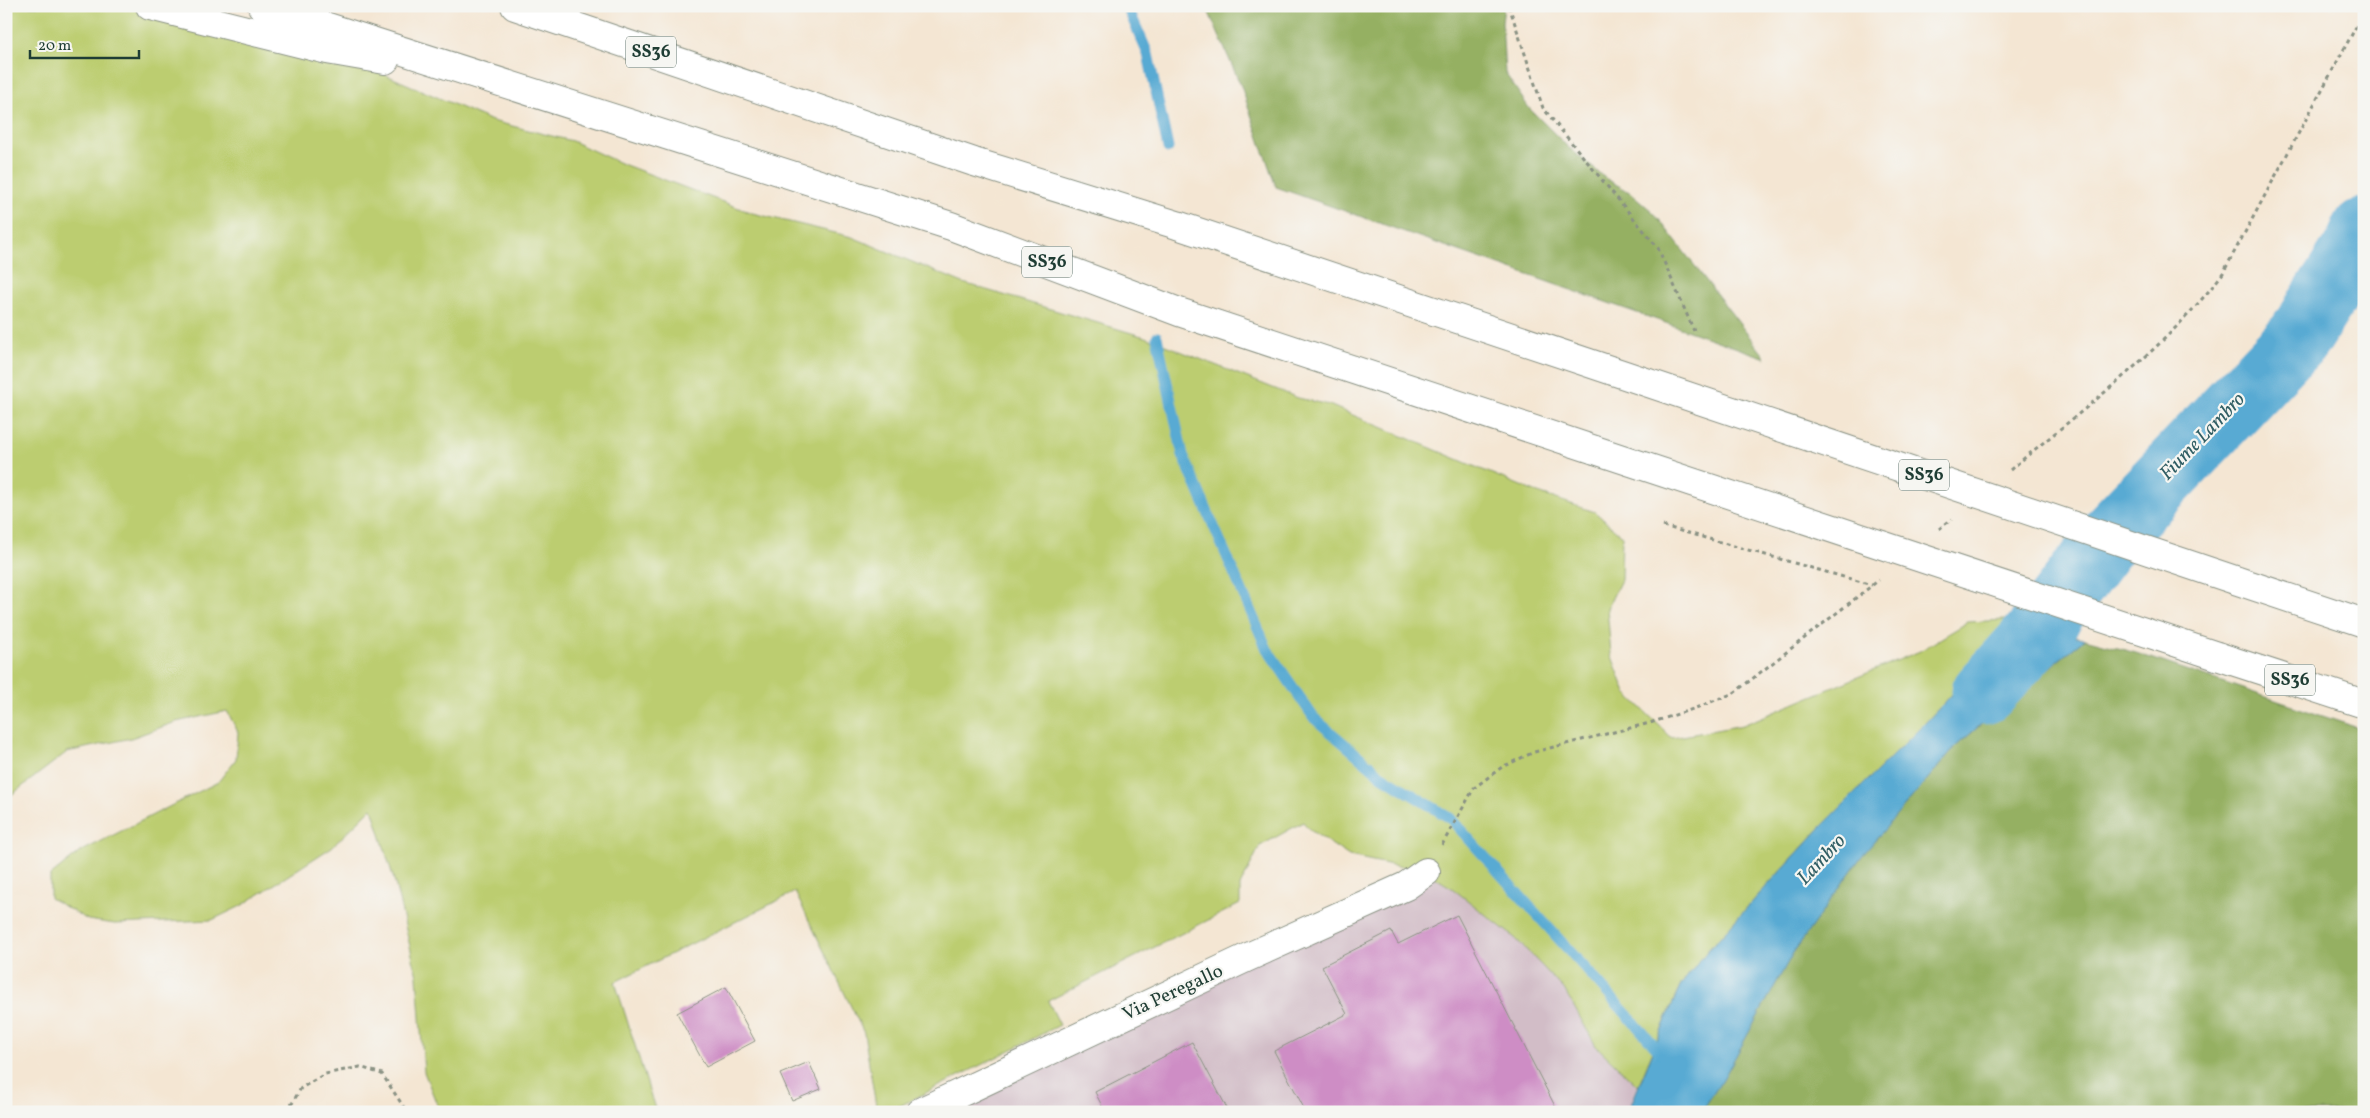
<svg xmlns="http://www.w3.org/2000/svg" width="2370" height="1118" font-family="Vollkorn,serif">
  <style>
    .industrial { fill: #d2bdc7 }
    .green { fill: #bccd70; stroke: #6e8552 }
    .forest { fill: #95b062; stroke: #5a764b }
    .water { fill: #58aad3; stroke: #3c7484 }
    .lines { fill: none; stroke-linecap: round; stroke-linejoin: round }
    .stream { stroke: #58aad3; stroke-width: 11 }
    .river { stroke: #58aad3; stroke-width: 65 }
    .building { fill: #ce8dc5 }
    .street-casing { stroke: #8a9284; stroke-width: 30 }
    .highway-casing { stroke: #8a9284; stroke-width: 30 }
    .path { stroke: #8a9284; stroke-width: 3; stroke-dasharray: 4 4; stroke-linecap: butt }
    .street { stroke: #fff; stroke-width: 28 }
    .highway { stroke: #fff; stroke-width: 28 }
    .highway-bridge-casing { stroke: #8a9284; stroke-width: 30; stroke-linecap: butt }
    .highway-bridge { stroke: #fff; stroke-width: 28 }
    .labels { text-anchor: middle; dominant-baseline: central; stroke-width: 4.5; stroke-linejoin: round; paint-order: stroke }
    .shield { fill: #f6f6f2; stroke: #60746d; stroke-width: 1 }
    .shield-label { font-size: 18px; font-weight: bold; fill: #1f3d34 }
    .street-label { font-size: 19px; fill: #1f3d34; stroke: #f6f6f2 }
    .water-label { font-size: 20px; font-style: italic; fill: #305e64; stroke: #f6f6f2 }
  </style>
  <rect width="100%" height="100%" fill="#f6f6f2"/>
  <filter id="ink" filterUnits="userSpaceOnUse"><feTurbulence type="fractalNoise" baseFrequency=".02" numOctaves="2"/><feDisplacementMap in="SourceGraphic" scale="10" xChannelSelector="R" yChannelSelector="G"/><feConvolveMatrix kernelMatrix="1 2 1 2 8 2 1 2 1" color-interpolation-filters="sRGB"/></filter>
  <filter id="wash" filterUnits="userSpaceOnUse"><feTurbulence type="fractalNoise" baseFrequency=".0096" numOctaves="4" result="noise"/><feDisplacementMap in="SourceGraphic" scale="20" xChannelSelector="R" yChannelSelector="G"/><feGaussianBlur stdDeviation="1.12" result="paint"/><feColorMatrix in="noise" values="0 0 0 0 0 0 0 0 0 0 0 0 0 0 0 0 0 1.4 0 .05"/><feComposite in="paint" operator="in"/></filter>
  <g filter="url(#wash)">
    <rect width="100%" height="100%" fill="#f4e6d3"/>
    <path class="industrial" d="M1426,872L1452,888L1515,938L1564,989L1596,1046L1638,1086L1628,1112H920Z"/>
    <path class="green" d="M6,6H151L370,68L492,121L572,141L620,163L752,213L852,237L963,283L1145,337L1298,398L1329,405L1535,492L1595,512L1622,536L1621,580L1607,608L1611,654L1626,693L1672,738L1743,725L1920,651L1968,622L2024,619L1925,723L1821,827L1708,950L1680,986L1638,1086L1596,1046L1564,989L1515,938L1452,888L1426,872L1349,856L1310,830L1303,822L1260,846L1240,886V904L1048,1001L1060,1025L888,1112H877L864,1033L795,892L615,982L656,1112H440L424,1072L417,976L395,883L372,808L332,847L241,906L212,920L115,924L88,920L50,898V876L80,852L218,782L236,759L238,732L227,711L176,722L131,738L67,752L6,799Z"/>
    <path class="forest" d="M1206,6H1504L1502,23L1505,73L1529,108L1568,147L1605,178L1631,193L1654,213L1766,358L1276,187L1241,86Z
      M2085,639L2136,653L2364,730V1112H1701L1723,1079L1793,953L1861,857L1954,748L2018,693Z"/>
    <path class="water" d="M2024,619L2085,639L2018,692L1954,748L1861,857L1793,953L1723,1079L1701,1112H1628L1680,986L1708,950L1821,827L1925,723Z"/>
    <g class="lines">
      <path class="stream" d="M1127,6L1148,54L1168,148
        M1157,337L1183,455L1267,649L1314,718L1382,776L1450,818L1665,1057"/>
      <path class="river" d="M1984,692L2032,639L2110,535L2299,337L2357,246L2364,230"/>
    </g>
    <g id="blocks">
      <path class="building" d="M1457,915L1556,1108L1549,1112H1306L1274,1051L1347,1014L1322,966L1391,931L1398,944Z
        M726,987L755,1041L706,1067L677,1013Z
        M1192,1042L1229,1112H1105L1095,1092Z
        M809,1062L821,1089L792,1101L780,1074Z"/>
    </g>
  </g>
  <g filter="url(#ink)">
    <use href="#blocks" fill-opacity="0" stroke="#8a9284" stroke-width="1"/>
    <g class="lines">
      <defs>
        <path id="street" d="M920,1112L1246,958L1406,886L1426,872"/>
        <path id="highway" d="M150,6L327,50L385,60
          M262,6L951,226L1179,312L1595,450
          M515,6L974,162L1177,225L1613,371
          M2235,580L2364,623
          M2217,656L2364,704"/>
      </defs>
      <use href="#street" class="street-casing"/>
      <use href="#highway" class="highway-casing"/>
      <path class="path" d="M1509,6L1543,108L1658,248L1694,331
        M2010,470C2084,408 2165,350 2223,273L2364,12
        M1663,526L1872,585
        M1939,529L1952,519
        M1442,845L1474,788L1502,767L1534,752L1650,723L1693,709L1734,693L1879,580
        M287,1112L301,1088L325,1074L360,1067L382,1074L407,1112"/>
      <use href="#street" class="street"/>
      <use href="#highway" class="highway"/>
      <defs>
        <path id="highway-bridge" d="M1613,371L2235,580
          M1595,450L2217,656"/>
      </defs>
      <use href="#highway-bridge" class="highway-bridge-casing"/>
      <use href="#highway-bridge" class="highway-bridge"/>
    </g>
  </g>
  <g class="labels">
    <g class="shield">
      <rect x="626" y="36.5" width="50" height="31" rx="4"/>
      <rect x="1022" y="246.5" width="50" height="31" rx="4"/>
      <rect x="1899" y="459.5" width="50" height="31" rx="4"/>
      <rect x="2265" y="664.5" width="50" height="31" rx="4"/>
    </g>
    <g class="shield-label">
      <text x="651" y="52">SS36</text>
      <text x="1047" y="262">SS36</text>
      <text x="1924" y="475">SS36</text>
      <text x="2290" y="680">SS36</text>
    </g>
    <g class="street-label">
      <text transform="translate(1173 993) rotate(-25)">Via Peregallo</text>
    </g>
    <g class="water-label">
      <text transform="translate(2203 437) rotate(-46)">Fiume Lambro</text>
      <text transform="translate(1822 860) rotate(-47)">Lambro</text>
    </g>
  </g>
  <rect width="2370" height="1118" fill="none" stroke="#f6f6f2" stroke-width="25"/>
  <path d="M30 50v8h109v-8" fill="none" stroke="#1f3d34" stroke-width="2.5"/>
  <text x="38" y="50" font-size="15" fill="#1f3d34" stroke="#f6f6f2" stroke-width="4" paint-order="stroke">20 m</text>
</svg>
